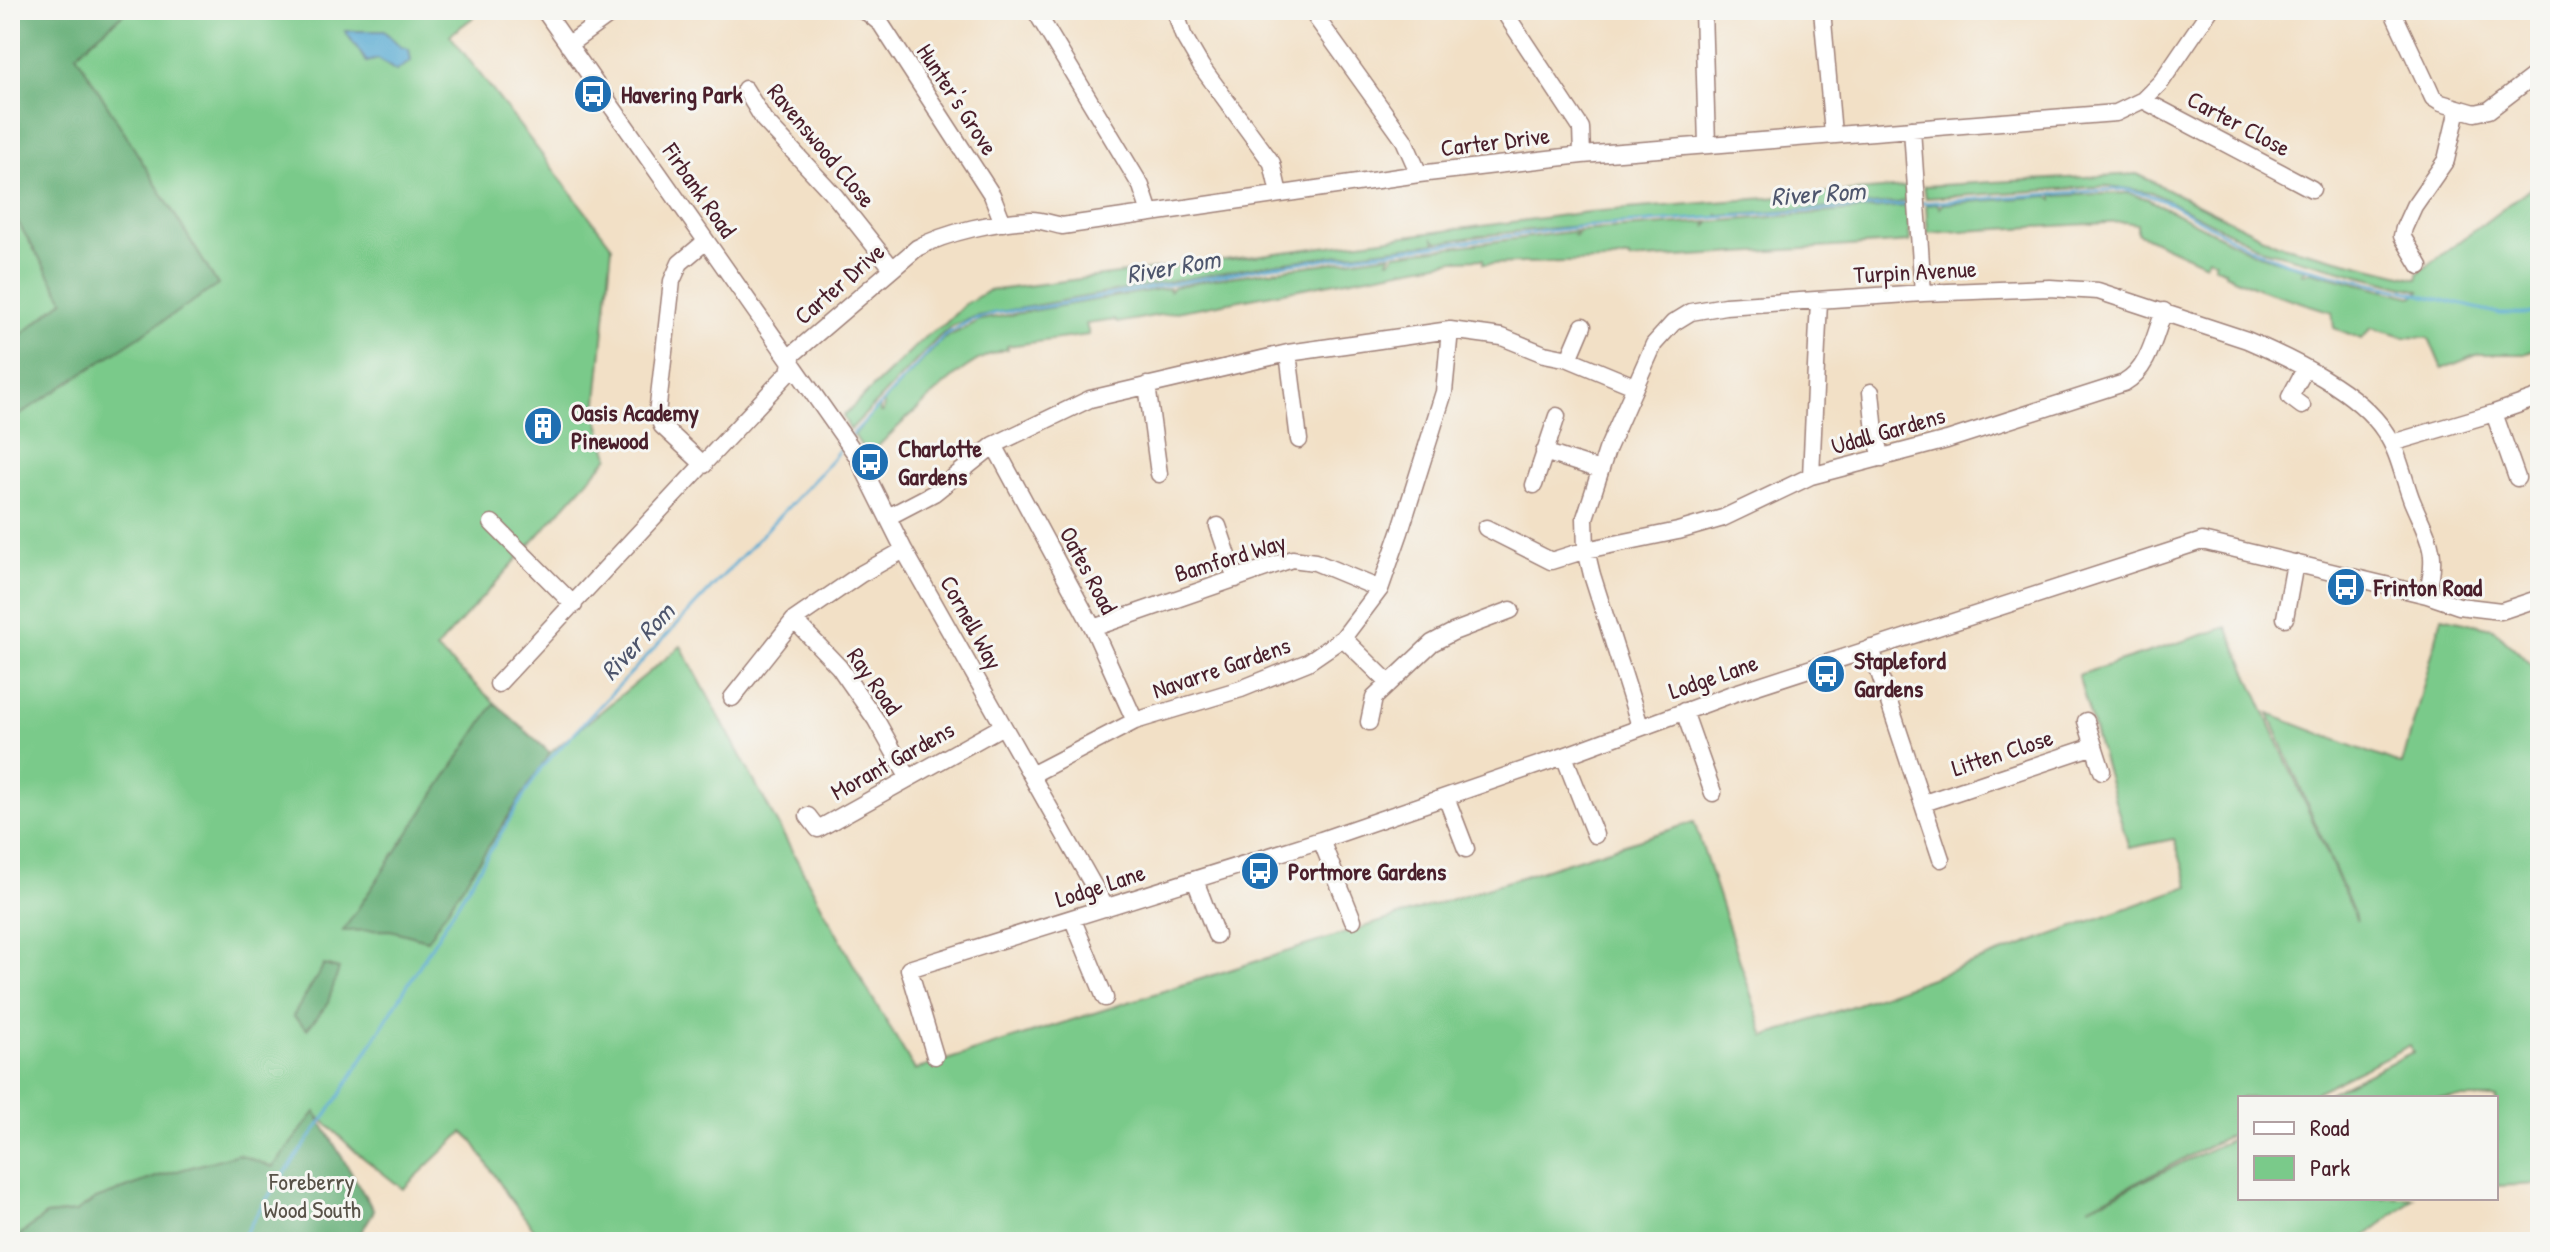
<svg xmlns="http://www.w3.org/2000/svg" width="2550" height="1252" font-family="'Patrick Hand',sans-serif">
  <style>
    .green { fill: #7aca8a; stroke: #62745a; stroke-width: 2 }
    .forest { fill: #63ae76; stroke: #566650; stroke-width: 2 }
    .water { fill: #55a9d1; stroke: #50647e; stroke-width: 2 }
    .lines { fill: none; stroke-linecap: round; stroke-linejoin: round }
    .stream { stroke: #55a9d1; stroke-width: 3 }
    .minor-casing { stroke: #9e8078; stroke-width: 19 }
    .minor { stroke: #fff; stroke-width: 16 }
    .labels { text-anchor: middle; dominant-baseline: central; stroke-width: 6; stroke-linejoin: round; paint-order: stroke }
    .poi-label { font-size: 24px; font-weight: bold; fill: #4a1f2b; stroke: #f6f6f2; text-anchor: start }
    .street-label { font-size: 24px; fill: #4a1f2b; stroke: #f6f6f2 }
    .park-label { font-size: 24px; fill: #585248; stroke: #f6f6f2 }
    .water-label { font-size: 26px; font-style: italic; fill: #4e566d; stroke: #f6f6f2 }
  </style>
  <rect width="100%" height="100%" fill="#f6f6f2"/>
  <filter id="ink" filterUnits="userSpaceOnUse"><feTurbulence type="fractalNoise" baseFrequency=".0125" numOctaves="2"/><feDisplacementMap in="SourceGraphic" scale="16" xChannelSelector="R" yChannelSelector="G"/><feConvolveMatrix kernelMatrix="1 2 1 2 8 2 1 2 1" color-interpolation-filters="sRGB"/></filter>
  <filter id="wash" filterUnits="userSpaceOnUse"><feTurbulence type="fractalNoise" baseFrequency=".006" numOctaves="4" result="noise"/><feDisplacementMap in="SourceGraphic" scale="32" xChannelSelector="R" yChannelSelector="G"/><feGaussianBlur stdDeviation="1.8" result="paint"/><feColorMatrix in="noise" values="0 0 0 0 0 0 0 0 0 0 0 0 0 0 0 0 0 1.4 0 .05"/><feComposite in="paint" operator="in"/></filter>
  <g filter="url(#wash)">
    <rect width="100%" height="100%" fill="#f2e0c6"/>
    <path class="green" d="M10,10H483L450,35L612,246L596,412L609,457L436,649L550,753L681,646L863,982L915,1070L1694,822L1765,1037L2189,886L2174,839L2129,848L2078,675L2227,627L2357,921L2269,714L2402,765L2442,617L2492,628L2531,664L2540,680V1184L2496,1186V1098H2318L2413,1052L2410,1045L2304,1098H2240V1130L2089,1207L2240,1135V1198H2414L2358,1242H544L508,1196L472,1140L463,1132L403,1189L356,1152L315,1113L273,1167L96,1199L76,1212L46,1215L20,1235L19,1242H10Z
      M2137,174L2277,244L2418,279V273L2540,181V348L2524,354H2479L2442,369L2429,338L2404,337L2371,328L2362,339L2334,328L2332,312L2259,289L2225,274V271L2214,265L2215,261L2208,258L2205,264L2137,233V224L2125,222L1928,233L1926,205L1938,204L1940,208L1942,204L2049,196L2053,200V196L2128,193L2148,199L2256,254L2305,269L2301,273L2303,274L2310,271L2412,297L2420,291L2264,250L2151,192L2108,186L1926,198L1924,186Z
      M1906,187V201L1896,203L1720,216L1718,214V217C1628,225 1537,225 1448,241L1437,242L1434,239L1435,243L1270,264L977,316L952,326L939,337L850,430L843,416L927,335L945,324L965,304L988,291L1588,212Z
      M1907,206L1910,242L1630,260L1629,257L1608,261L1483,264V259L1454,260L1117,323L1115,320L1086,324L1089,335L1007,346L1008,349C969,355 935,395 906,419L868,456L854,435L880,404V412H883L884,401L943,339L980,320L1154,290L1169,288L1170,291L1173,287L1208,280L1391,254L1388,260H1391L1395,254L1577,231L1574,235L1576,236L1580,231L1708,222L1706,227L1711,222Z"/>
    <path class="forest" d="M10,10H128L76,54L218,285L10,421V344L64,300L10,209Z
      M495,703L550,753L427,940L390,930L343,931Z
      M324,965L339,969L327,1005L307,1029L293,1016Z
      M315,1112L374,1211L355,1242H19L20,1235L46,1215L76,1212L96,1199L159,1176L238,1154L273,1167Z"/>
    <path class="water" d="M345,31H384L401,47L409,49L411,61L396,71L378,59L367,62Z"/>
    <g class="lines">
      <path class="stream" d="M1922,203L2122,189L2146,194L2171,204L2250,248L2287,263L2501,314H2528L2540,311
        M851,436L945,335L971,320L996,313L1043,307L1272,266L1508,236L1580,227L1911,204
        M240,1242L263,1204L337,1100L541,768L826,467L843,445"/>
    </g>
  </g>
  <g filter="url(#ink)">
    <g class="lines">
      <defs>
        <path id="minor" d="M544,10L857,456L904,550L1106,908
          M861,10L868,13L881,24L992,195L1003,223
          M1035,10L1141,186L1150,213
          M1175,10L1183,35L1201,66L1272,163L1279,194
          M1314,10L1315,16L1404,140L1419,174
          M1503,10L1581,128L1582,155
          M1703,10L1707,145
          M1822,10L1833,134
          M2392,10L2428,87L2433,98L2441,103L2475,113L2489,110L2540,71
          M568,45L616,10
          M745,89L764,120L835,196L892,268
          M2143,100L2312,189
          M1912,129L1923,293
          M2420,266L2402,236L2404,228L2414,206L2446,160L2458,109
          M1288,353L1299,440
          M1569,359L1583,326
          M1147,385L1159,474
          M1871,392L1875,432L1882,458
          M2302,406L2290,397L2305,369
          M2494,413L2517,478
          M2392,443L2494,413L2540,397
          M994,445L1093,628L1135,721
          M1544,452L1600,470
          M704,465L662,426L657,414L672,281L680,263L706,241
          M1811,476L1819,301
          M1534,485L1557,416
          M888,517L934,493L994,445L1090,399L1288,353L1450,330L1502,337L1544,354L1569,359L1634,386
          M492,523L574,605
          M1218,526L1236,579
          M1486,528L1551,561L1586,550L1678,531L1723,518L1811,476L1947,440L2124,383C2149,369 2154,337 2164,311
          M2285,618L2295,563
          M794,620L839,667L876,720L908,777
          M1093,628L1292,559L1315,562L1380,589
          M1343,638L1389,683
          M1871,648L1941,859
          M498,684L789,372L793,354L917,248C947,232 997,221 1031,220C1042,220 1052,224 1062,226L1419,174L1582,155L2116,113L2143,100L2161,82L2210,10
          M732,698L794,620L861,574L904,550
          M1684,711L1713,793
          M2086,721L2102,771
          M1369,722L1374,698L1432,643L1453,632L1511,610
          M1640,726L1592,575L1586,550L1585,518L1607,450L1654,344L1673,323L1691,312L1725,306L1923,293L2050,288L2098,291L2247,340C2291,359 2359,391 2385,432C2399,452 2403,478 2412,501C2429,541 2439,551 2427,595
          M1564,756L1595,835
          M1031,775L1135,721L1241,689L1308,662L1343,638L1380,589L1400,532L1444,392L1450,330
          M1446,797L1466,849
          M1924,803L2094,746
          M808,816L818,829L1003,726
          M1321,840L1353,920
          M1195,880L1216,935
          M1073,920L1105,998
          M935,1056L909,969L1321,840L1564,756L1732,694L2202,541L2427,595L2459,606L2501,611L2540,598"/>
      </defs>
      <use href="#minor" class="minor-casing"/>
      <use href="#minor" class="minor"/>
    </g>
  </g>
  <defs>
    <symbol id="bus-disc" viewBox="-11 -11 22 22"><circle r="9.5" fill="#1f6fb2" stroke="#f6f6f2"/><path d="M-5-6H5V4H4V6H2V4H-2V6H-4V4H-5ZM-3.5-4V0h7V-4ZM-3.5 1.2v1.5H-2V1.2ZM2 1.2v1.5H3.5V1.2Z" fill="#fff"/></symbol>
    <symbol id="building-disc" viewBox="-11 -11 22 22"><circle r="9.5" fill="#1f6fb2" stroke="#f6f6f2"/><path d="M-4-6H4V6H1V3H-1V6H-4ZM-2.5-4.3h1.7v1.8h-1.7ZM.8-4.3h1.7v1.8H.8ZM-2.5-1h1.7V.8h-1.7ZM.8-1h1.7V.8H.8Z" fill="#fff"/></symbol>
  </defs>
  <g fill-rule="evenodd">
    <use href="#bus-disc" x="571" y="72" width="44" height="44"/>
    <use href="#building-disc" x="521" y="404" width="44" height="44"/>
    <use href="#bus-disc" x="848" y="440" width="44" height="44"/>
    <use href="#bus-disc" x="2324" y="565" width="44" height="44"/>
    <use href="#bus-disc" x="1804" y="652" width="44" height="44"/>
    <use href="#bus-disc" x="1238" y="849" width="44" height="44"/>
  </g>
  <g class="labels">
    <g class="poi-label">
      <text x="621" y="94">Havering Park</text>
      <text x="571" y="412">Oasis Academy<tspan x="571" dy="28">Pinewood</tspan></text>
      <text x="898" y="448">Charlotte<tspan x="898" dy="28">Gardens</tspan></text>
      <text x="2374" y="587">Frinton Road</text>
      <text x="1854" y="660">Stapleford<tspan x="1854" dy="28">Gardens</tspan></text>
      <text x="1288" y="871">Portmore Gardens</text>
    </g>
    <g class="street-label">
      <text transform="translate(958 99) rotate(57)">Hunter's Grove</text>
      <text transform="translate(2239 123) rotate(28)">Carter Close</text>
      <text transform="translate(1495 141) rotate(-7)">Carter Drive</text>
      <text transform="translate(822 145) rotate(50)">Ravenswood Close</text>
      <text transform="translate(700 190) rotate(55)">Firbank Road</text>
      <text transform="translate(1915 271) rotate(-3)">Turpin Avenue</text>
      <text transform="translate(839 283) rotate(-41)">Carter Drive</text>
      <text transform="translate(1888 430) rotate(-16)">Udall Gardens</text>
      <text transform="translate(1230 557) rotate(-17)">Bamford Way</text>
      <text transform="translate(1089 570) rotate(62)">Oates Road</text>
      <text transform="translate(972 622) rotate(61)">Cornell Way</text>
      <text transform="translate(1221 667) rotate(-19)">Navarre Gardens</text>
      <text transform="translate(1713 676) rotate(-19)">Lodge Lane</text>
      <text transform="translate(875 681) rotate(55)">Ray Road</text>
      <text transform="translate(2002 752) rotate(-18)">Litten Close</text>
      <text transform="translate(892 760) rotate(-29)">Morant Gardens</text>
      <text transform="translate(1100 885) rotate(-18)">Lodge Lane</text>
    </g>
    <g class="park-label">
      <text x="312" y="1181">Foreberry<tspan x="312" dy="28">Wood South</tspan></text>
    </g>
    <g class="water-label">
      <text transform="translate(1818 193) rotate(-4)">River Rom</text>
      <text transform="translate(1173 266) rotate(-10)">River Rom</text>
      <text transform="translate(637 641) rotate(-47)">River Rom</text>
    </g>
  </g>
  <rect width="2550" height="1252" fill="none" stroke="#f6f6f2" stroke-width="40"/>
  <rect x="2238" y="1096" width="260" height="104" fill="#f6f6f2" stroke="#b1a0a2" stroke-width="2"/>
  <rect x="2254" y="1122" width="40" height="12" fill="#ffffff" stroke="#b1a0a2" stroke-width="2"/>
  <text x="2310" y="1136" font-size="24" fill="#4a1f2b">Road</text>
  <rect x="2254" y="1156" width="40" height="24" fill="#7aca8a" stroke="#b1a0a2" stroke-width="2"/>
  <text x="2310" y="1176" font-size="24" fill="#4a1f2b">Park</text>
</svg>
